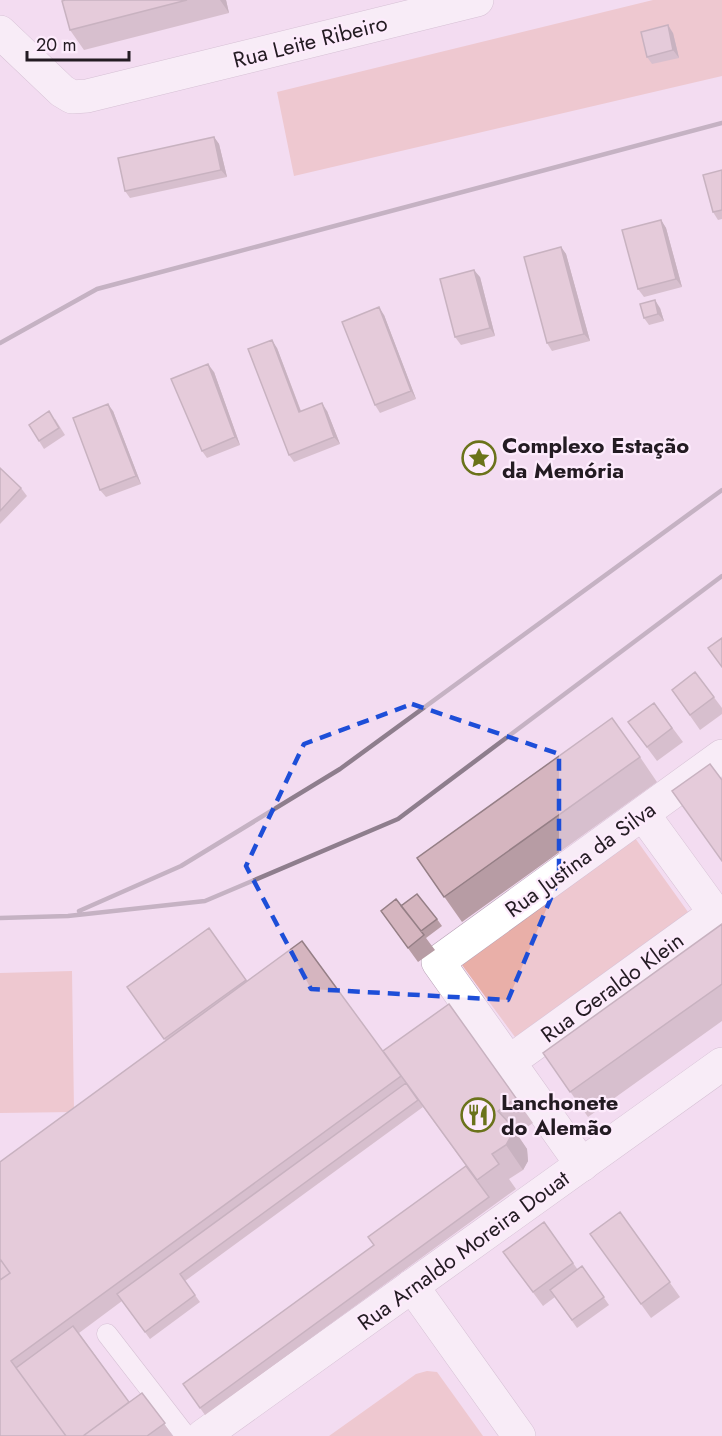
<svg xmlns="http://www.w3.org/2000/svg" width="722" height="1436" font-family="Jost,sans-serif">
  <style>
    .green { fill: #e9afa8 }
    .lines { fill: none; stroke-linecap: round; stroke-linejoin: round }
    .service-casing { stroke: #b59fb4; stroke-width: 21 }
    .minor-casing { stroke: #b59fb4; stroke-width: 34 }
    .tertiary-casing { stroke: #b59fb4; stroke-width: 34 }
    .service { stroke: #fff; stroke-width: 20 }
    .minor { stroke: #fff; stroke-width: 33 }
    .tertiary { stroke: #fff; stroke-width: 33 }
    .rail { stroke: #8e7e8d; stroke-width: 4.5 }
    .wall { fill: #b79ca4 }
    .shaded-wall { fill: #957f86 }
    .building { fill: #d5b5bf; stroke: #957f86; stroke-width: 1.5 }
    .marked { fill: none; stroke: #1d4ed8; stroke-width: 4.5; stroke-dasharray: 12 8; stroke-linejoin: round }
    .labels { text-anchor: middle; dominant-baseline: central; stroke-width: 4.5; stroke-linejoin: round; paint-order: stroke }
    .street-label { font-size: 22px; fill: #231b22; stroke: #fdebfc }
    .poi-label { font-size: 22px; font-weight: bold; fill: #231b22; stroke: #fdebfc; text-anchor: start }
  </style>
  <rect width="100%" height="100%" fill="#f3dcf1"/>
  <path class="green" d="M653,0H722V76L294,176L277,92Z
    M635,838L688,912L515,1037L462,965Z
    M72,971L74,1112L0,1113V973Z
    M427,1371L437,1372L483,1436H329L416,1374Z"/>
  <g class="lines">
    <defs>
      <path id="service" d="M107,1334L186,1436"/>
      <path id="minor" d="M509,1062L715,913L643,814
        M582,1165L438,962L722,756
        M412,1286L519,1436"/>
      <path id="tertiary" d="M0,32L62,91L72,97L87,96L477,0
        M203,1436L722,1064"/>
    </defs>
    <use href="#service" class="service-casing"/>
    <use href="#minor" class="minor-casing"/>
    <use href="#tertiary" class="tertiary-casing"/>
    <use href="#service" class="service"/>
    <use href="#minor" class="minor"/>
    <use href="#tertiary" class="tertiary"/>
    <path class="rail" d="M0,343L97,289L722,123
      M79,911L181,866L340,769L722,490
      M0,918L68,916L205,901L398,819L722,576"/>
  </g>
  <path class="wall" d="M65,0H226L229,13L84,50L70,30Z
    M673,33L679,58L652,64L647,57Z
    M214,137L219,144L227,177L130,198L125,191Z
    M722,170V219L718,220L713,212Z
    M661,220L666,228L682,287L644,297L638,289Z
    M561,247L566,254L590,341L552,351L547,343Z
    M480,277L495,336L461,345L455,337Z
    M660,308L664,321L649,325L644,318Z
    M384,315L416,399L380,413L375,405Z
    M277,348L301,411H327L340,444L294,462L289,455Z
    M214,372L240,445L207,458L202,451Z
    M113,411L141,484L106,497L100,490Z
    M55,419L65,435L44,449L39,441Z
    M0,468L21,488L27,496L0,524Z
    M695,672L722,708V714L700,730L672,690Z
    M654,703L683,742L657,761L628,722Z
    M640,757L657,782L462,922L417,858Z
    M401,906L437,919L442,926L426,938L435,950L418,962L381,911Z
    M722,924V1021L588,1117L543,1053Z
    M209,928L247,981L389,1060L449,1004L533,1123L517,1134L527,1149L528,1161L523,1170L509,1179L516,1189L205,1415L183,1384L374,1245L466,1166L421,1104L423,1107L185,1281L200,1302L150,1339L122,1301L79,1333L129,1402L142,1393L173,1436H0V1162L166,1041L127,987Z
    M620,1212L680,1297L651,1318L590,1234Z
    M544,1222L578,1270L582,1266L609,1305L577,1328L555,1297L543,1306L503,1252Z"/>
  <path class="shaded-wall" d="M220,0H226L229,13Z
    M668,25L673,33L679,58L673,50Z
    M214,137L219,144L227,177L221,170Z
    M661,220L666,228L682,287L676,279Z
    M561,247L566,254L590,341L584,334Z
    M474,270L480,277L495,336L490,328Z
    M655,300L660,308L664,321L658,314Z
    M379,307L384,315L416,399L411,391Z
    M272,340L277,348L304,420L299,412Z
    M208,364L214,372L240,445L235,437Z
    M322,403L327,411L340,444L334,437Z
    M108,404L113,411L141,484L136,476Z
    M510,1124L527,1149L528,1161L523,1170L506,1145Z"/>
  <path class="building" d="M65,0H187L70,30L62,1Z
    M668,25L673,50L647,57L641,32Z
    M214,137L221,170L125,191L118,158Z
    M722,170V210L713,212L703,175Z
    M661,220L676,279L638,289L622,230Z
    M561,247L584,334L547,343L524,257Z
    M474,270L490,328L455,337L440,279Z
    M655,300L658,314L644,318L640,304Z
    M379,307L411,391L375,405L342,322Z
    M272,340L299,412L322,403L334,437L289,455L248,349Z
    M208,364L235,437L202,451L171,379Z
    M108,404L136,476L100,490L73,418Z
    M49,411L59,428L39,441L29,425Z
    M0,468L21,488L0,511Z
    M722,638V667L708,648Z
    M695,672L714,697L690,715L672,690Z
    M654,703L672,728L647,747L628,722Z
    M612,718L640,757L444,897L417,858Z
    M710,764L722,780V861L672,791Z
    M417,894L437,919L421,931L401,906Z
    M396,899L424,935L408,948L381,911Z
    M722,924V984L570,1092L543,1053Z
    M209,928L246,980L164,1039L127,987Z
    M302,941L401,1076L11,1361L66,1436H0V1280L10,1273L0,1259V1162Z
    M449,1004L516,1098L498,1111L510,1124L511,1136L506,1145L492,1154L499,1164L477,1180L383,1051Z
    M406,1083L418,1100L180,1274L195,1295L145,1332L117,1294Z
    M466,1166L489,1197L200,1408L183,1384L374,1245L368,1237Z
    M620,1212L670,1282L641,1304L590,1234Z
    M544,1222L573,1263L533,1292L503,1252Z
    M0,1259L10,1273L0,1280Z
    M582,1266L604,1297L572,1320L550,1290Z
    M73,1326L129,1402L83,1436H66L16,1368Z
    M142,1393L165,1423L147,1436H83Z"/>
  <path d="M0 0H722V1436H0ZM412,704L559,754V879L508,1000L311,989L246,866L304,744Z" fill="#f3dcf1" fill-opacity=".55" fill-rule="evenodd"/>
  <path class="marked" d="M412,704L559,754V879L508,1000L311,989L246,866L304,744Z"/>
  <defs>
    <symbol id="sight-ring" viewBox="-11 -11 22 22"><circle r="9.5" fill="#fdebfc" stroke="#6b731b" stroke-width="1.5"/><path d="M0-6L1.8-2.2L6-1.7L2.9 1.2L3.7 5.4L0 3.3L-3.7 5.4L-2.9 1.2L-6-1.7L-1.8-2.2Z" fill="#6b731b"/></symbol>
    <symbol id="restaurant-ring" viewBox="-11 -11 22 22"><circle r="9.5" fill="#fdebfc" stroke="#6b731b" stroke-width="1.5"/><path d="M-5-6h1v4h1v-4h1v4h1v-4h1v5L-1.5 .5V6h-2V.5L-5-1ZM5-6V6H3V1.5H1.5Q1.5-4 5-6Z" fill="#6b731b"/></symbol>
  </defs>
  <g fill-rule="evenodd">
    <use href="#sight-ring" x="460" y="439" width="38" height="38"/>
    <use href="#restaurant-ring" x="459" y="1096" width="38" height="38"/>
  </g>
  <g class="labels">
    <g class="street-label">
      <text transform="translate(310 41) rotate(-14)">Rua Leite Ribeiro</text>
      <text transform="translate(580 859) rotate(-36)">Rua Justina da Silva</text>
      <text transform="translate(612 987) rotate(-36)">Rua Geraldo Klein</text>
      <text transform="translate(463 1250) rotate(-36)">Rua Arnaldo Moreira Douat</text>
    </g>
    <g class="poi-label">
      <text x="502" y="445">Complexo Estação<tspan x="502" dy="25">da Memória</tspan></text>
      <text x="501" y="1102">Lanchonete<tspan x="501" dy="25">do Alemão</tspan></text>
    </g>
  </g>
  <path d="M27 51v9h102v-9" fill="none" stroke="#231b22" stroke-width="3"/>
  <text x="36" y="51" font-size="18" fill="#231b22" stroke="#fdebfc" stroke-width="4.5" paint-order="stroke">20 m</text>
</svg>
